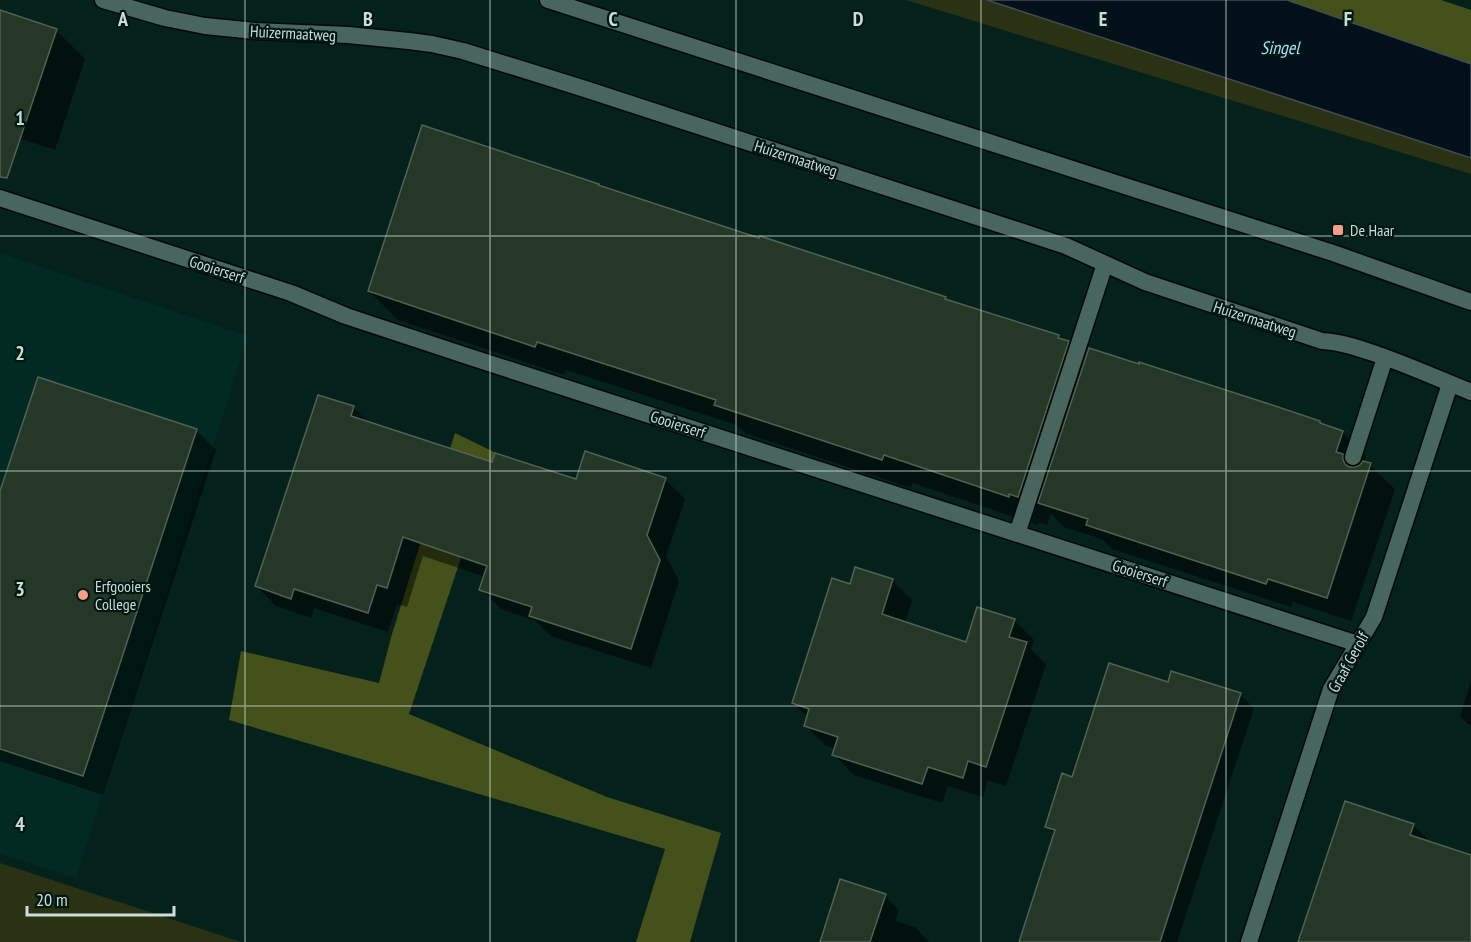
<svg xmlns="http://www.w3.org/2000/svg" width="1471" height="942" font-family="'PT Sans Narrow',sans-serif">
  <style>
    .built { fill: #012a22 }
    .green { fill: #2b3213 }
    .forest { fill: #45511a }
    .water { fill: #011019; stroke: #3e4e53; stroke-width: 1.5 }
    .shadow { fill: #0007 }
    .building { fill: #253727; stroke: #4f6351; stroke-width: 1.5 }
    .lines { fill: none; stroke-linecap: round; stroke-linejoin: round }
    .service-casing { stroke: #000a06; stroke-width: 19 }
    .minor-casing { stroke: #000a06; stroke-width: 19 }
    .secondary-casing { stroke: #000a06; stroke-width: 19 }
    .service { stroke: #48665e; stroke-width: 16 }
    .minor { stroke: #48665e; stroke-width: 16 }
    .secondary { stroke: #48665e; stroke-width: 16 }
    .grid { fill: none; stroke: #cdddd9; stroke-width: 1.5; stroke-opacity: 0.55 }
    .poi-dot { fill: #f49e86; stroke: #001812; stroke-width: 2 }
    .labels { text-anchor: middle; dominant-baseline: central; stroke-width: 4.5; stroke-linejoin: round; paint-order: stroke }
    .street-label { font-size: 16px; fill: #cdddd9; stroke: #001812 }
    .poi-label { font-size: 16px; fill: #cdddd9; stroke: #001812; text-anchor: start }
    .water-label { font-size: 18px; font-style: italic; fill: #abdefa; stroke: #001812 }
    .grid-label { font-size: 20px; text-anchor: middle; font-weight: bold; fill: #cdddd9; stroke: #001812; stroke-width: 4.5; stroke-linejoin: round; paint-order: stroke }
  </style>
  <rect width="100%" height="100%" fill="#04211b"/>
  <path class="built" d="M0,253L248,336L76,878L0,854Z"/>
  <path class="green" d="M906,0H987L1471,158V174Z
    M0,863L241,942H0Z"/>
  <path class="forest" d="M1287,0H1441L1471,10V64Z
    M455,433L496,453L409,714L607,797L721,833L690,942H636L665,849L229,720L241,651L379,683L392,634Z"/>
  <path class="water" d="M987,0H1287L1471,64V158Z"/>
  <path class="shadow" d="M0,12L56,30L85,59L55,150L0,132Z
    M598,185L601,188L945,298L947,301L1058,337L1062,340L1068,343L1086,361L1342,432L1366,456L1364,463L1370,465L1395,489L1351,621L1293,602L1291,607L1112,549L1102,539L1064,527L1051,514L1047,525L1038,522V525L913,483L911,488L745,433L737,425L566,370L564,375L398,320L369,291Z
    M353,407L370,424L493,464L577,481L665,479L685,499L666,556L679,581L651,668L551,636L535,621L501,609L481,589L485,577L423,556L407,607L397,604L388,632L314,608L311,618L276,606L256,586Z
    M196,430L216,450L103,795L0,761V496Z
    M892,580L912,600L905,623L967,644L1014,620L1034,640L1031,649L1046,664L1006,786L988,780L983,797L948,786L942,803L854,775L834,755L836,749L825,745L805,725L808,717L793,703L851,586Z
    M1471,681V729V727L1460,716Z
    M1169,684L1240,694L1254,708L1177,942H1020L1055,835L1047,827L1073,778Z
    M1413,825L1427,838L1426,842L1471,856V942H1300Z
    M885,896L899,910L895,921L915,927L929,942H821Z"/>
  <path class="building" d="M0,10L57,29L7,178L0,177Z
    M422,125L599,184L598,185L759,238L760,236L946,297L945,299L1059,335L1058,338L1069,341L1018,497L1009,494V497L884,455L882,460L714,405L716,400L537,342L535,347L368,291Z
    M1089,348L1139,364V362L1266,403L1320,421V423L1343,431L1336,452L1343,454V459L1345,464L1349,467H1355L1360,465L1363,461L1371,463L1327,598L1268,579L1266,584L1086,525L1088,519L1038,503Z
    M38,377L197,429L83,776L0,749V491Z
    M318,395L354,406L351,416L492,462L495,453L576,479L585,451L666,478L647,535L660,560L631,649L529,616L532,607L479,590L487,566L403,537L387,588L377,585L368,613L294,589L291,599L255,586Z
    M855,567L893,579L882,614L966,642L977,607L1015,619L1009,637L1027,642L986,767L968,761L963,778L928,767L922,784L832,755L838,737L804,726L809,709L792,703L815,631L832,578L850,584Z
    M1109,663L1168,682L1171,671L1241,693L1160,942H1019L1055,830L1045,827L1062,773L1072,777Z
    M1345,801L1414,824L1410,835L1471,855V942H1298Z
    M840,879L886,894L870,942H820Z"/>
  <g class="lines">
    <defs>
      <path id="service" d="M1353,457L1385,358"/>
      <path id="minor" d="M103,0L165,18L205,26L255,31L348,35L409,41L432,44L463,51L582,88L1066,246L1145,282L1322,341C1341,342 1358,348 1376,354C1408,365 1439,379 1471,392
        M0,198L291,293L346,316L470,357L1358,644
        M1017,534L1105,264
        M1249,942L1331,689L1374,617L1450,384"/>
      <path id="secondary" d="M548,0L1333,253L1471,302"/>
    </defs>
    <use href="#service" class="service-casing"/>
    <use href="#minor" class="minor-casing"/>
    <use href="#secondary" class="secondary-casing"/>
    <use href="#service" class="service"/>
    <use href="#minor" class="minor"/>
    <use href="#secondary" class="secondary"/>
  </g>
  <path class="grid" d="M245,0V942M490,0V942M736,0V942M981,0V942M1226,0V942M0,236H1471M0,471H1471M0,706H1471"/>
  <g class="poi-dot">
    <rect x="1332" y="224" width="12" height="12" rx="3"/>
    <circle cx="83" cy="595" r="6"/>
  </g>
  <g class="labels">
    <g class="street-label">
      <text transform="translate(293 33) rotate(3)">Huizermaatweg</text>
      <text transform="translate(796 158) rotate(18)">Huizermaatweg</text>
      <text transform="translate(217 269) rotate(18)">Gooierserf</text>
      <text transform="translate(1255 319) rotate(18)">Huizermaatweg</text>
      <text transform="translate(678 424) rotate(18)">Gooierserf</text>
      <text transform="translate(1140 573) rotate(18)">Gooierserf</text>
      <text transform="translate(1348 662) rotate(-61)">Graaf Gerolf</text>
    </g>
    <g class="poi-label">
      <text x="1350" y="230">De Haar</text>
      <text x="95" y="586">Erfgooiers<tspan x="95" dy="18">College</tspan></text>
    </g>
    <g class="water-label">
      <text x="1280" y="47">Singel</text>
    </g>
  </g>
  <g class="grid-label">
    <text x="123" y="26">A</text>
    <text x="368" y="26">B</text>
    <text x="613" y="26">C</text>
    <text x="858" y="26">D</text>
    <text x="1103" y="26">E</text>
    <text x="1348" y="26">F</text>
    <text x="20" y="125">1</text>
    <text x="20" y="360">2</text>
    <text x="20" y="596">3</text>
    <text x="20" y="831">4</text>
  </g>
  <path d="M27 906v9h147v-9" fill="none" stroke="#cdddd9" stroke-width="3"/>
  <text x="36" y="906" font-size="18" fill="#cdddd9" stroke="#001812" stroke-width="4.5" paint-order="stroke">20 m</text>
</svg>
